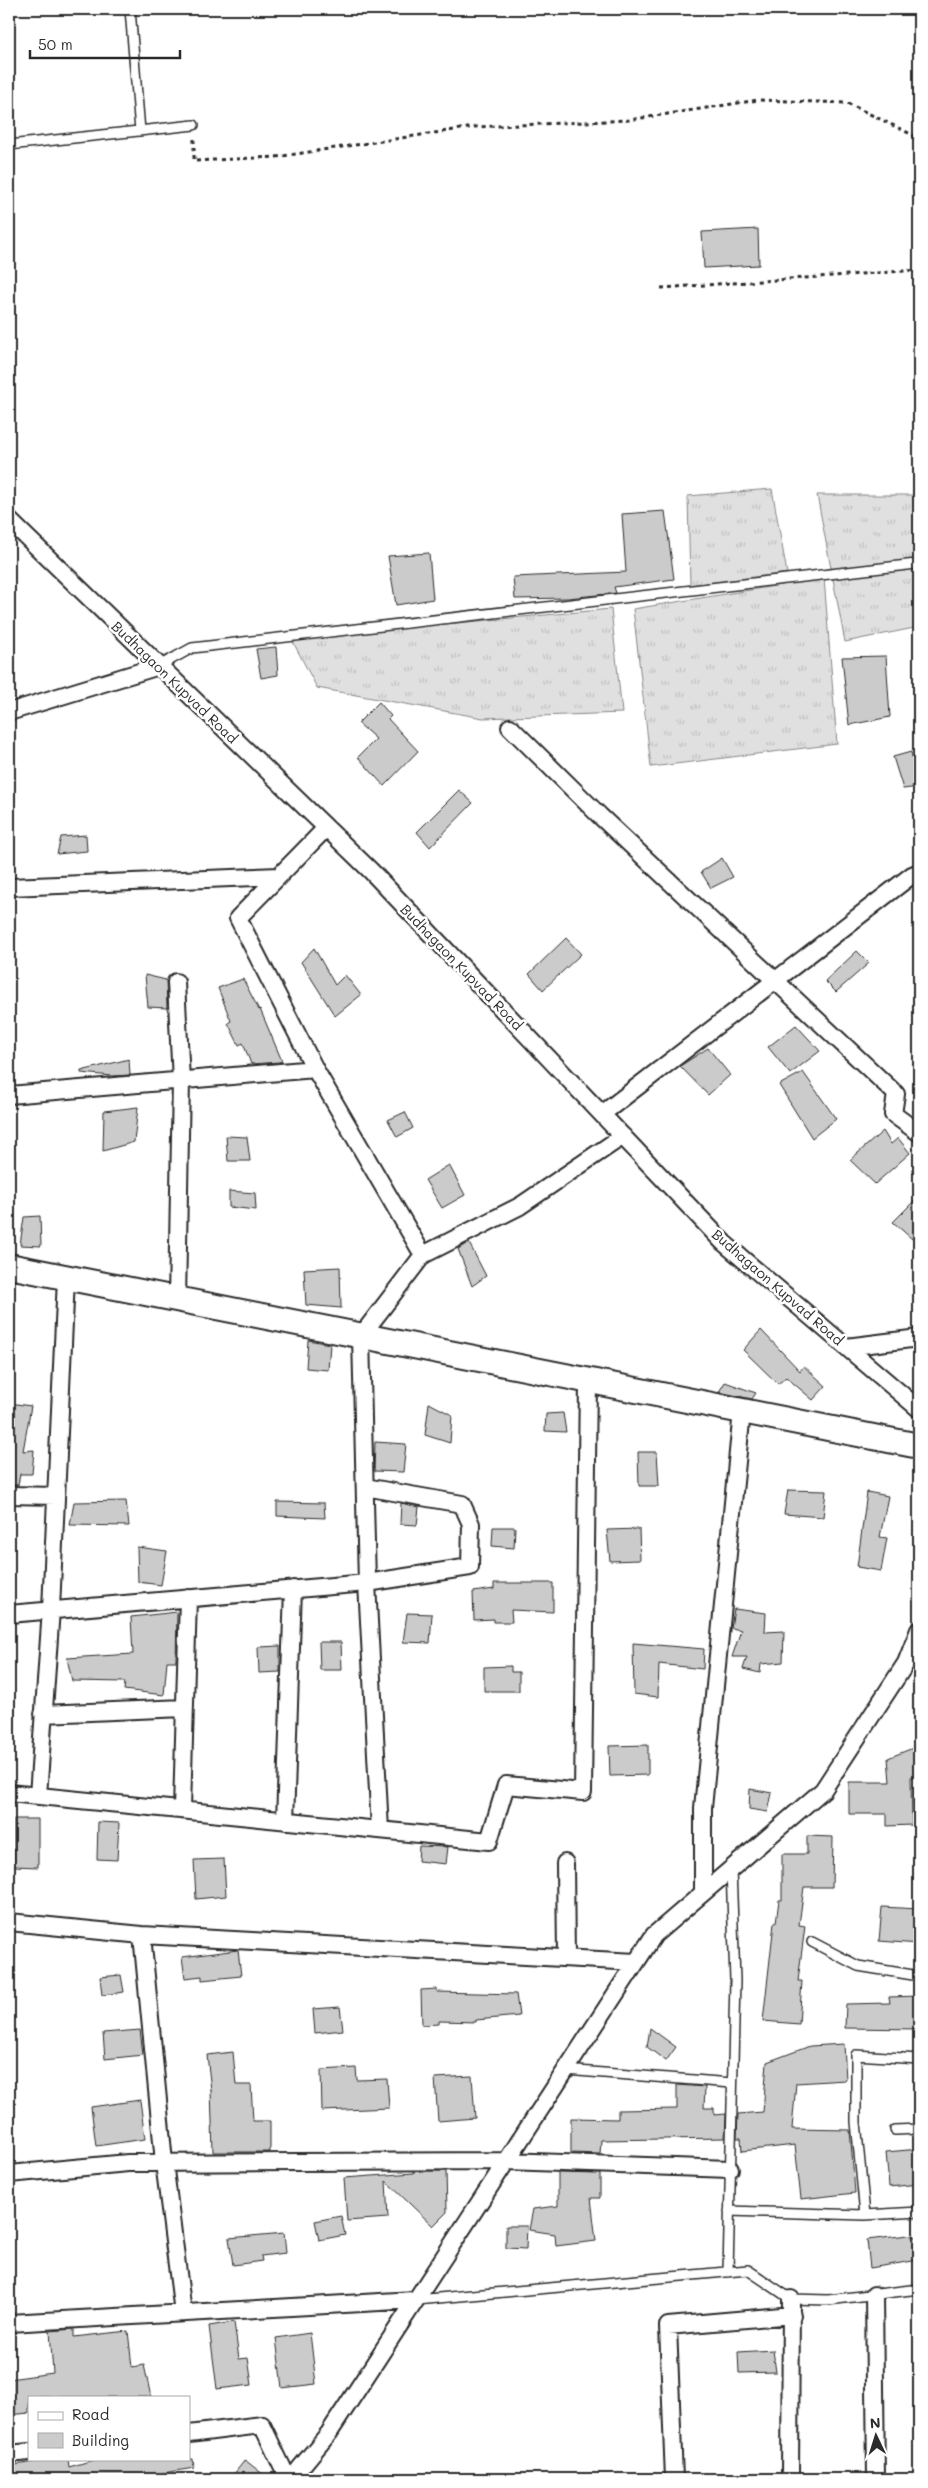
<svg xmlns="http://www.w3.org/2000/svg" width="928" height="2488" font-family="Mali,sans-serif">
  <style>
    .grass { fill: url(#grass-tufts); stroke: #868686 }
    .building { fill: #cbcbcb; stroke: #2b2b2b }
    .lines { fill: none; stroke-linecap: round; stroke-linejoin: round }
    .lane-casing { stroke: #2b2b2b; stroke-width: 12 }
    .street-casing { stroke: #2b2b2b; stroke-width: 20 }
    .secondary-casing { stroke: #2b2b2b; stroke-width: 28 }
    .path { stroke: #2b2b2b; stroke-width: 3; stroke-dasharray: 4 4; stroke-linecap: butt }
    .lane { stroke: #fff; stroke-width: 9 }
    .street { stroke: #fff; stroke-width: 16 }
    .secondary { stroke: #fff; stroke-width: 24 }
    .labels { text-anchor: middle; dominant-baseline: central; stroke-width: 5; stroke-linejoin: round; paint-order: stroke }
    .street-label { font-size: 14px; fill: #2b2b2b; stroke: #fff }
  </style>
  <defs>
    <pattern id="grass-tufts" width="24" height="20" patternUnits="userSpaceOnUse" patternTransform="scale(1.25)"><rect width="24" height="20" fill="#e0e0e0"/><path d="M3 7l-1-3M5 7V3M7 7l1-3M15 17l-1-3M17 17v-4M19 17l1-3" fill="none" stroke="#c0c0c0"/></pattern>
  </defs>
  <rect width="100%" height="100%" fill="#fff"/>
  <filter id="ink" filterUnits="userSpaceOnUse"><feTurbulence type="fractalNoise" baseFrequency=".02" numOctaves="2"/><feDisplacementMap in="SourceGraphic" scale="10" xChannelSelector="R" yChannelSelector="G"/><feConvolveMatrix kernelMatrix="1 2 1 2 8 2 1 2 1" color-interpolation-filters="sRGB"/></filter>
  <g filter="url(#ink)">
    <path class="grass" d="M772,489L787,573L690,585L688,496Z
      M817,495H919V627L845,642Z
      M824,578L837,744L651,767L633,609Z
      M611,609L622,713L483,718L317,688L291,638Z"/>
    <path class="building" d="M758,229L759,265L704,268L702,232Z
      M665,511L674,579L614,587L616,593L568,598L515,599L513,577L626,572L622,514Z
      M429,553L433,599L396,605L388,556Z
      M276,647L278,675L261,678L256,649Z
      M886,656L890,717L849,725L842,657Z
      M379,702L391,716L388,719L418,751L384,786L358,757L376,739L358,723Z
      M911,752L919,787L903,789L893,757Z
      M459,790L473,803L430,847L417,832Z
      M86,835L87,851L57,854L61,837Z
      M722,858L733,877L711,888L701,872Z
      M566,938L581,954L543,990L529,974Z
      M314,948L335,985L345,975L361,995L335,1016L301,962Z
      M857,951L869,963L836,992L825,981Z
      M145,975L166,980L167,1008L148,1007Z
      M243,979L259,1010L260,1009L282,1061L279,1062L251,1064L243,1043L239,1045L228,1023L231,1021L218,988Z
      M796,1025L820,1051L790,1074L768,1047Z
      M708,1048L730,1075L708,1095L680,1066Z
      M129,1059L130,1075L112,1076L81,1073V1071Z
      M803,1072L836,1119L812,1138L779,1085Z
      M138,1107L134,1142L103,1151L104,1111Z
      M405,1112L413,1128L397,1137L388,1120Z
      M883,1131L891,1144L898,1138L910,1153L875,1184L850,1160Z
      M226,1136L247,1137L250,1161H228Z
      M449,1165L465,1195L442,1208L425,1180Z
      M229,1191L255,1193L256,1210L229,1207Z
      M919,1196V1232L912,1239L893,1222Z
      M40,1216L41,1246L20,1245L24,1217Z
      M469,1243L486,1276L472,1286L458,1249Z
      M340,1267L341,1308L306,1305L304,1269Z
      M761,1330L800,1371L804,1366L826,1386L813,1400L786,1377L778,1384L743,1350Z
      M308,1340L330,1344L328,1370L306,1368Z
      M725,1382L756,1393L752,1399L719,1392Z
      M9,1403L31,1406L23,1451L34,1450L32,1474H20L18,1485H9Z
      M429,1403L452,1415L450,1443L425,1435Z
      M563,1413L566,1432L545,1431L546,1414Z
      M375,1442L406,1444L403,1472L374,1471Z
      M638,1452H657L659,1486H639Z
      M788,1490L826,1491L823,1517L784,1514Z
      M867,1492L888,1496L880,1537L887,1538L881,1571L857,1567Z
      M126,1501L129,1526L70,1525L74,1502Z
      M277,1502L324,1503L325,1518L277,1516Z
      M401,1503L419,1507L417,1525L400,1524Z
      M493,1527H515L514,1548L492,1546Z
      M639,1529L640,1560L610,1561L607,1530Z
      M137,1547L167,1551L161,1585L138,1582Z
      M494,1583H553V1612L511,1610L512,1622H494V1619L474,1620L473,1592L494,1589Z
      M734,1609L766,1613L765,1632L784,1631L783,1662L761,1664L760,1673L743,1669L747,1657H732L741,1630L731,1628Z
      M177,1612L176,1661H167L164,1695L124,1690L125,1682L72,1681L67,1658L133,1654L131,1617Z
      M407,1613L432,1614L430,1643L403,1642Z
      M319,1642H341L342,1670H320Z
      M633,1643L704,1649L703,1669L659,1664L658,1697L634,1694Z
      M280,1646V1672L259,1673L258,1647Z
      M511,1666V1672H519V1691H484V1667Z
      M648,1745V1775L610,1776L609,1746Z
      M913,1748L915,1777H911L912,1825L887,1826V1814H849V1782H890L888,1758Z
      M750,1789L772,1793L768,1812L749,1809Z
      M14,1819H38V1867L14,1866Z
      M98,1822L119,1823L117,1860L97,1859Z
      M807,1836L833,1837L832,1887H804L799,1925L805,1926L798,1981H802L799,2024L763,2021L774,1923H776L779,1900H782V1854H807Z
      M419,1846L448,1847L446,1864L418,1861Z
      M224,1859L226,1896L196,1899L194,1860Z
      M882,1907L919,1909V1944L879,1941Z
      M238,1950L241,1976L202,1980V1976L185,1978L182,1957Z
      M121,1975L124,1992L102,1995L100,1977Z
      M437,1989V1992L516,1994L519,2016L476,2020V2022L439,2021V2024L422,2025L421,1990Z
      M919,1996V2029L845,2028L846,2004L890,2003L889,1997Z
      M340,2007L343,2030L315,2033L313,2009Z
      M650,2028L676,2047L666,2061L647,2047Z
      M140,2030L143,2055L105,2059L103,2033Z
      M844,2044L846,2080L796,2083L792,2129L850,2130L855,2193L801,2199L795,2145L742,2151L741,2138H737L738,2114L763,2112L767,2062L810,2046Z
      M233,2052L236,2085H251L253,2121H270V2152H213L211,2090L207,2055Z
      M356,2068L357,2080L387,2079L389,2108L322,2111L321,2070Z
      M472,2076L475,2118L438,2121L435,2078Z
      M677,2085L705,2087L704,2108H714V2115L726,2114L725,2138L601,2140L600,2154L571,2153V2118L618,2119V2110L677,2109Z
      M140,2100L145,2139L96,2146L91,2107Z
      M919,2149V2184L889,2187L886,2152Z
      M414,2171H446L447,2212L433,2226L386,2181L388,2218L347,2221L344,2178L414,2173Z
      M558,2173L600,2174V2198H591L596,2241L556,2246L555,2234L529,2230L533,2209L558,2206Z
      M341,2216L345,2235L319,2240L315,2221Z
      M506,2226H527L526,2249L506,2248Z
      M284,2233L286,2253L261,2256L262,2261L233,2265L229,2238Z
      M908,2235L919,2238V2260L870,2268L867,2240Z
      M234,2322L239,2359L248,2358L252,2385L217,2389L209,2326Z
      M74,2329V2337L128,2331L132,2367L144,2365L151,2397H29V2413L9,2415V2379L53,2373L50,2331Z
      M310,2333L316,2384L282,2388L276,2338Z
      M773,2350L776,2372L739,2373L738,2352Z
      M36,2459H68L69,2467L97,2459H193L194,2468L127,2479H9V2466L34,2462Z
      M245,2460L269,2479H230Z"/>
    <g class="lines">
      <defs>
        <path id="lane" d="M130,9L140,131
          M9,145L194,125
          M159,666L192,648L916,564L919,566
          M812,1942L858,1966L919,1976
          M565,2070L732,2083
          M895,2130L919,2129
          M729,2211L865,2215L919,2212
          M865,2215L856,2122V2055L919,2059
          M728,2272L735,1980L731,1869
          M416,2300L748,2270L791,2299L828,2300L919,2289"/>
        <path id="street" d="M9,520L371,871L724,1243L919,1409
          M9,712L159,666
          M510,727L600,816L896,1094L893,1114L919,1133
          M9,887L279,876
          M176,982L181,1081L177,1300
          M9,1095L315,1069
          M602,1114L912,875L919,872
          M423,1255L520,1206L623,1136
          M846,1347L919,1338
          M365,1487L462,1504L471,1524L470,1567L367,1583L380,1830
          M9,1495L56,1496
          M9,1614L367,1583L361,1336L423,1255L315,1069L238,918L326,828
          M43,1714L184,1708
          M9,1793L489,1841L506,1785L583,1792L588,1381
          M38,1796L51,1609L66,1278
          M182,1809L188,1598
          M285,1821L293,1589
          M565,1863L566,1958
          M703,1893V1808L742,1411
          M9,1922L142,1935L636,1962
          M142,1935L164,2162L183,2313
          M9,2174L128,2163L506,2161L730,2169
          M874,2295L876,2479
          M9,2323L415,2300
          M189,2434L262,2425L288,2479
          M9,2454L29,2452
          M291,2479L329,2433L654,1935L823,1790L906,1663L919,1630
          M674,2479L668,2326L792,2315
          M790,2479L791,2299"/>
        <path id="secondary" d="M9,1266L919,1446"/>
      </defs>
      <use href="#lane" class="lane-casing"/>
      <use href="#street" class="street-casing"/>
      <use href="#secondary" class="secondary-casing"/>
      <path class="path" d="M194,139V161L276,157L474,127L629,120L758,100L847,103L919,138
        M661,288L919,270"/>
      <use href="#lane" class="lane"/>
      <use href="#street" class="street"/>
      <use href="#secondary" class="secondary"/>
    </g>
  </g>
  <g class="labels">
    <g class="street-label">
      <text transform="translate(175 682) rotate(44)">Budhagaon Kupvad Road</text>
      <text transform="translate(462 967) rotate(46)">Budhagaon Kupvad Road</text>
      <text transform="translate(778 1287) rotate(41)">Budhagaon Kupvad Road</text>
    </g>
  </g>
  <rect width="928" height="2488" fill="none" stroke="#fff" stroke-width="30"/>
  <rect x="15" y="15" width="898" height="2458" fill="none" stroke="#2b2b2b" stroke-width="2" filter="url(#ink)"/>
  <rect x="28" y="2396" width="162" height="65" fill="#ffffff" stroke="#aaaaaa"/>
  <rect x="38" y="2412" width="25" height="8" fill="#ffffff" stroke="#aaaaaa"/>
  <text x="72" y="2420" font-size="15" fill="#2b2b2b">Road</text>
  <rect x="38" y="2433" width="25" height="15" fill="#cbcbcb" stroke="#aaaaaa"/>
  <text x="72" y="2446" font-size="15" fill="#2b2b2b">Building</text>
  <g transform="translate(876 2436) rotate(356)" stroke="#ffffff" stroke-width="4" paint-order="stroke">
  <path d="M0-4L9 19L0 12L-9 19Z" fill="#2b2b2b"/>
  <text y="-8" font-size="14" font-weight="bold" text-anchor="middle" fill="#2b2b2b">N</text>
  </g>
  <path d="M30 50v8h150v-8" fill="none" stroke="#2b2b2b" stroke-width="2.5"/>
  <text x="38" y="50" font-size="15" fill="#2b2b2b" stroke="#ffffff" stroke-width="4" paint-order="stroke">50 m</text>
</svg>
